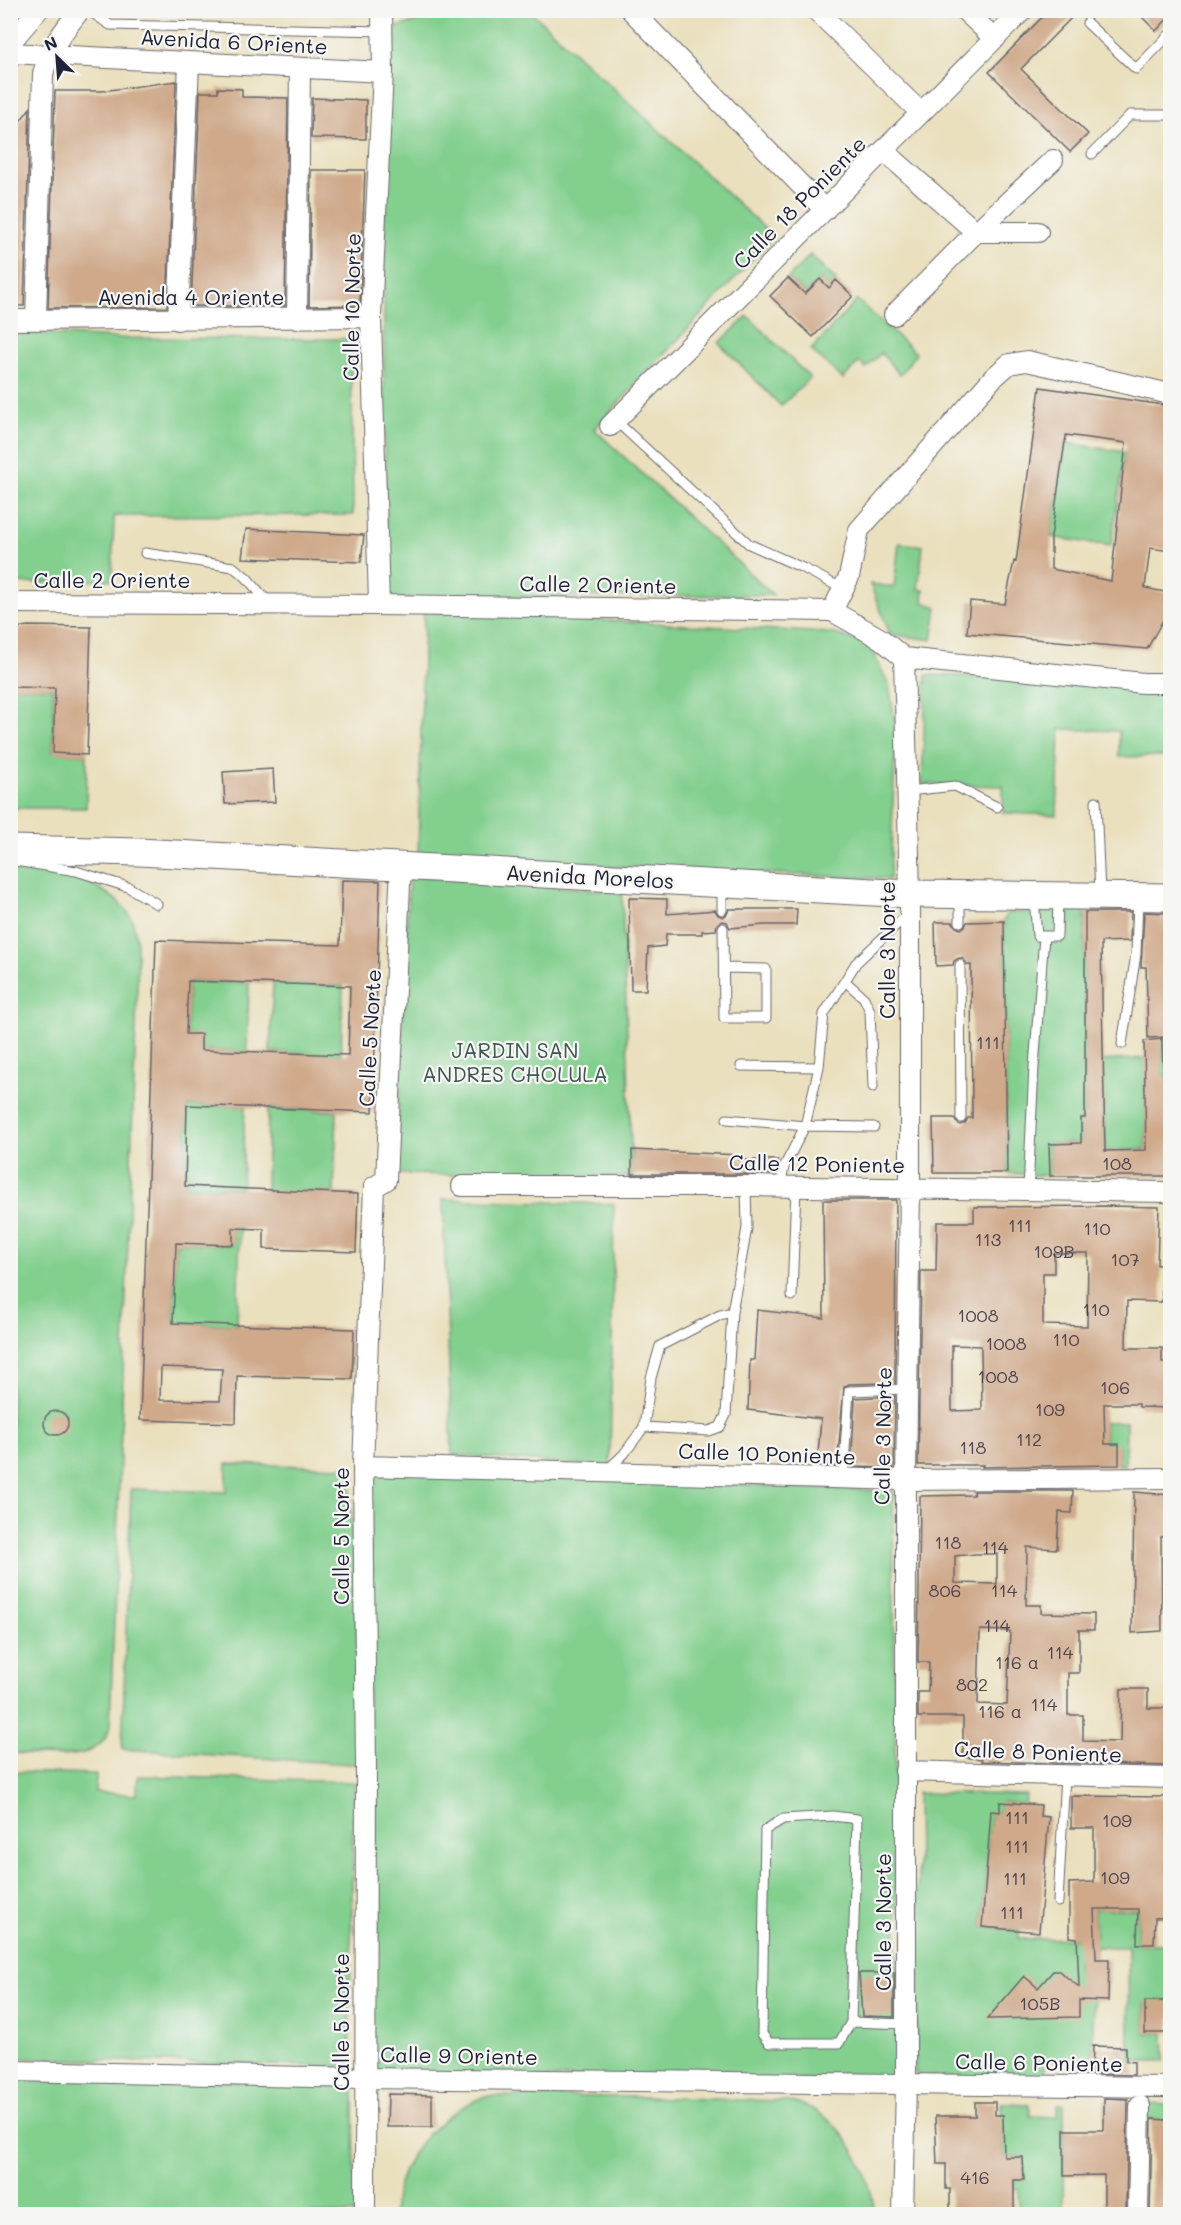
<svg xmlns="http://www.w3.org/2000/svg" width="1181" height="2225" font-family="Mali,sans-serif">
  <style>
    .green { fill: #82cf8e; stroke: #527864; stroke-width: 1.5 }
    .building { fill: #cfa98a; fill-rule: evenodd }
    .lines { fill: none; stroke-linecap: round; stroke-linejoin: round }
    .lane-casing { stroke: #686469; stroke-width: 11 }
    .street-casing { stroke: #686469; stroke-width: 22 }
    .secondary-casing { stroke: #686469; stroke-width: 29 }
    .lane { stroke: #fff; stroke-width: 9 }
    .street { stroke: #fff; stroke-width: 20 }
    .secondary { stroke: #fff; stroke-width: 27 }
    .labels { text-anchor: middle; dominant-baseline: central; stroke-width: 4.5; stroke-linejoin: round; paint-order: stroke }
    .number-label { font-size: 18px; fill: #4d444f }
    .street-label { font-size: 21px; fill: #22223b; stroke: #f6f6f2 }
    .park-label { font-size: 21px; fill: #3f5654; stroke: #f6f6f2 }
  </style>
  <rect width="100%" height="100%" fill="#f6f6f2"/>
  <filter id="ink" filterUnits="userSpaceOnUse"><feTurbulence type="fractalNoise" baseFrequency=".0167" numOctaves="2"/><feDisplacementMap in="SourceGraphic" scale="12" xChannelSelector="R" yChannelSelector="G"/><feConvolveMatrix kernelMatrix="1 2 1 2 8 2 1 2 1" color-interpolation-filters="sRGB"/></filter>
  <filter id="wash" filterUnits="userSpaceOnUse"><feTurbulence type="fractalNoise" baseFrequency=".008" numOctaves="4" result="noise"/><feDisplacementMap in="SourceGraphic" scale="24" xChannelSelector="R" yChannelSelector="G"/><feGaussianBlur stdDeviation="1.35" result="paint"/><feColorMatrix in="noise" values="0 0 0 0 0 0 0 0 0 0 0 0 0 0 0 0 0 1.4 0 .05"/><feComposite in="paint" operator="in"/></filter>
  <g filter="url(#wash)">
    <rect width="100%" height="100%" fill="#eae0be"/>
    <path class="green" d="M166,10L244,11V15L166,13Z
      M455,11H530L774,237L594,429L773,595L385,598L383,31Z
      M810,255L836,280L829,288L820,279L805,294L788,278Z
      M857,300L916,353L900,375L881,353L866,368L859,362L843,379L811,350Z
      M748,316L810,378L781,406L719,343Z
      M11,332L117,338L351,339L353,515L114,516L112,580L11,584Z
      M1065,443L1125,452L1111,546L1051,537Z
      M899,543L923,546L918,589L924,590L923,602L937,607L932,640L890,634L870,584L894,587Z
      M424,612L492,614L831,633L869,644L889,685L896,728L890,879L418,858Z
      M926,675L1170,681V731H1166V756L1119,757V731L1060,729L1057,815L1003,813V786L922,784Z
      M10,687L53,688V752L87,755L86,808H11Z
      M11,866C29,869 57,870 74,876C95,885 123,899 132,920C140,941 137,975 137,998L110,1726C102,1767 42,1754 11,1753Z
      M409,875L622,892L632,1177L396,1174Z
      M1085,910V1113L1081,1118V1143L1049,1144L1050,1176L1007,1173L1004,921L1007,913Z
      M188,981L249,983L247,1052L201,1050V1035L186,1034Z
      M273,983L343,986L341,1055L270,1052Z
      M1162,1037H1170V1124H1164Z
      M1145,1058L1146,1149L1105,1151L1103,1061Z
      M187,1105L245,1107L242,1188L185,1186Z
      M268,1109L337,1111L334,1193L266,1191Z
      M443,1199L614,1204L610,1467L452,1455Z
      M233,1228H240L237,1325L173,1323L176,1243L233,1245Z
      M1105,1422H1126L1125,1465H1119V1445H1105Z
      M227,1464L349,1467L364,1765L122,1749L131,1489L226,1492Z
      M369,1469L893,1491L898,2081L366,2076Z
      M11,1772L96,1774L95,1792L136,1795L138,1776L354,1782L349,2067L11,2058Z
      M917,1793L1026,1795L1024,1804L1001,1802L1000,1812H991L982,1927L1019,1930V1939L1095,1938L1094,1909H1138L1137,1944H1170V2001L1145,2002V2033H1164L1165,2061H1129L1128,1947H1093L1078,1959V1969H1082L1094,2000L1092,2060H1044V2077H918L915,2073L919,1940Z
      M11,2078L354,2083L355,2214H11Z
      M485,2096L641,2097L784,2101C839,2106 869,2166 875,2214H393C399,2155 432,2119 485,2096Z
      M1001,2103L1029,2104L1030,2116L1057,2117V2104H1064L1063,2213L1019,2214L1018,2189H1014V2180H1024L1023,2157H1004Z
      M1145,2104L1170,2105V2136H1168V2120L1145,2119Z"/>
    <g id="blocks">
      <path class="building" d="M1049,10H1079L1021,69L1088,134L1070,152L989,72Z
        M1135,10H1170V16L1156,31Z
        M176,81L167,307L48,308L55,91H102Z
        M218,88L242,89V97L288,98L285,306H191L200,92H218Z
        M312,98L366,100V139L311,138Z
        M30,108L24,306H11V133Z
        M311,170H365L360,305L309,306Z
        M788,278L805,294L820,279L829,288L836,280L853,296L813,337L770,296Z
        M1040,387L1170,406V551L1150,548L1145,588L1170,593V607L1147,649L967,633L970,601L1005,604L1014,561L1016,562ZM1066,435L1126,443L1111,581L1051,569V537Z
        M246,529L364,535L361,562L242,558Z
        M28,626L91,627L87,755L53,753L55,688L10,687V629Z
        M273,769L275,802L225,804L223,772Z
        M342,880L380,881L373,1112L187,1105L185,1186L358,1194L356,1252L264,1249V1229L233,1228V1245L176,1243L173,1323L354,1329L352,1379L237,1376L236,1423L140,1420L156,940L340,945ZM188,981L350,986L348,1055L201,1050V1034H186ZM161,1367L222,1369L220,1401L160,1400Z
        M629,898L667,899V914L715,910L718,915L723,917L727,914L729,909H797L796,925H764L730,928L727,922L722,921L717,924L716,930L702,931V934H666L665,946L648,948L646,990H631Z
        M1085,912H1131L1130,941L1101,942L1105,1151L1146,1150L1144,1041L1162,1039L1163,1077H1170V1176H1050L1049,1144L1081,1143V1118H1085Z
        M1144,912L1170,913V1037L1148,1038L1146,967H1141Z
        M1004,921L1007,1173H934L933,1118H954L956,1122L960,1125L965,1123L968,1118H972L971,965H967L964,959L959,958L954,961L953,965L936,966L935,922H953L956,927L961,929L965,926L967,922Z
        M632,1150L740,1155L739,1160H778V1164L776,1174H632Z
        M823,1200H896L895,1383L849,1384L844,1387L837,1466H817L821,1419L748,1410L750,1360H754L757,1310L824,1318Z
        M1107,1206L1159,1207L1157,1265H1161L1162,1302L1127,1301L1126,1348H1162V1362H1170V1408L1139,1407V1404H1104L1105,1444H1119V1465L982,1467L983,1465H918L921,1271H936L937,1222H974V1207ZM1054,1253H1088L1087,1326L1043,1325V1273H1054ZM952,1345L981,1346L982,1410L952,1411Z
        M895,1396L894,1468L851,1467L855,1398Z
        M44 1423a12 12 0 1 1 24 0a12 12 0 1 1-24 0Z
        M974,1491H1073L1072,1513L1059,1512L1057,1549L1027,1547L1026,1605H1041V1613L1094,1614V1630H1079V1673H1068V1715H1083V1741L1120,1742L1121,1689H1148V1708H1170V1766L982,1761V1759L963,1757V1717H918V1692H928L929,1662H918L920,1496L973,1495ZM976,1554H997V1584L955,1583V1556ZM980,1630L1010,1631L1007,1705L978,1704Z
        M1134,1492L1170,1495V1536L1161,1537L1162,1631L1132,1633Z
        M1071,1796L1170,1797V1917L1155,1918L1154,1944H1137L1138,1909H1094L1096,1959H1109L1108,2001L1079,2000V2017L987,2019L1024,1976L1038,1988L1053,1971H1059L1079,1987L1077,1938L1069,1937V1883L1094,1882V1828H1071Z
        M1000,1802L1041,1805L1040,1816L1049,1817L1039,1932L982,1927L991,1811L1000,1812Z
        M859,1973H894V2017L862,2016Z
        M1145,2001H1170V2033H1145Z
        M1093,2046L1126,2047V2061L1134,2062V2075L1092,2074Z
        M388,2094L432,2095V2127H387Z
        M1104,2098L1128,2099L1126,2214H1104V2175L1064,2176V2130H1104Z
        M975,2102H995V2115H1003L1004,2157H1023L1024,2180H1014V2214H950V2189H946V2164H937L935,2116H975Z
        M1152,2119L1168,2120V2136H1170V2214H1150Z"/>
    </g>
  </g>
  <g filter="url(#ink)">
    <use href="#blocks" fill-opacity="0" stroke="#686469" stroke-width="1.5"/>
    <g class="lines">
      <defs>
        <path id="lane" d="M88,10L110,25L383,31
          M1087,23L1136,69L1170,34
          M1092,154L1130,115H1170
          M616,421L749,544L805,569L843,589
          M145,553L233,567L246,577L268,602
          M908,791L955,786L997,807
          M1096,801L1100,893
          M15,861L76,871L128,887L157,904
          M722,885V910
          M960,896V922
          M1034,898L1037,936H1057L1058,898
          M723,928L724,1018H766V969L725,968
          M960,965L961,1118
          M845,981L864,998L870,1011L873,1087
          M1122,1044L1136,954L1138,899
          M741,1066L819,1067
          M727,1119L805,1126L874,1127
          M780,1187L784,1167L805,1126L819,1067L824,1014L856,963L908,914
          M1028,1190L1034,1067L1044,936
          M792,1296L796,1187
          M644,1427L709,1431L720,1427L726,1415L732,1312
          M606,1471L624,1454L644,1427L651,1378L660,1346L720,1315L732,1312L747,1228L746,1186
          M843,1479L849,1391L907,1389
          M1058,1902L1065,1775
          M851,2022L857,1819L833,1816L783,1819L765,1830L762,2034L769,2043H839L851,2022L906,2024"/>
        <path id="street" d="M631,10L825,210
          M816,10L921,113
          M964,10L995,39
          M10,43L38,10
          M10,53L383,72
          M884,151L976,232H1038
          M894,315L976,232L1053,160
          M297,319L300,69
          M10,320L371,317
          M36,320L43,74C50,47 63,32 80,10
          M178,320L189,63
          M610,426L1023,10
          M10,603L379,605L832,611L881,639L904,658L1143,683H1170
          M379,605L371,317L383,72L382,10
          M832,611L849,577L859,530L993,378L1009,364L1027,361L1170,394
          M462,1186H746L1170,1192
          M363,1466L906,1480L1170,1478
          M905,1771L1170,1778
          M10,2071L364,2078L1170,2087
          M365,2214L366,1767L363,1466L374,1187L386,1180L401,865
          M903,2214L906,2084V1480L910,1188V894L904,658
          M1138,2214L1140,2106"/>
        <path id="secondary" d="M10,849L139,852L910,894L1170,897"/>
      </defs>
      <use href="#lane" class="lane-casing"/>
      <use href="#street" class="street-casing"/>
      <use href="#secondary" class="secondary-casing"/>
      <use href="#lane" class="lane"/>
      <use href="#street" class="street"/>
      <use href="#secondary" class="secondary"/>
    </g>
  </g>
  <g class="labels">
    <g class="number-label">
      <text x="988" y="1042">111</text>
      <text x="1117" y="1163">108</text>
      <text x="1020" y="1225">111</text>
      <text x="1097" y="1228">110</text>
      <text x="988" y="1239">113</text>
      <text x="1054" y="1251">109B</text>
      <text x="1125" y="1259">107</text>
      <text x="1096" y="1309">110</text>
      <text x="978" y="1315">1008</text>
      <text x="1066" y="1339">110</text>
      <text x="1006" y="1343">1008</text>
      <text x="998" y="1376">1008</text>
      <text x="1115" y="1387">106</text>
      <text x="1050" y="1409">109</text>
      <text x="1029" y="1439">112</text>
      <text x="973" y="1447">118</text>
      <text x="948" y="1542">118</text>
      <text x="995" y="1547">114</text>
      <text x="945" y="1590">806</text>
      <text x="1004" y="1590">114</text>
      <text x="997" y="1625">114</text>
      <text x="1060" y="1652">114</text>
      <text x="1017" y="1662">116 a</text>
      <text x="972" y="1684">802</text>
      <text x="1044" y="1704">114</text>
      <text x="1000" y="1711">116 a</text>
      <text x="1017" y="1817">111</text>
      <text x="1117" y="1820">109</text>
      <text x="1017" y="1846">111</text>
      <text x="1115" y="1877">109</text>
      <text x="1015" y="1878">111</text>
      <text x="1012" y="1912">111</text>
      <text x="1040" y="2003">105B</text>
      <text x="975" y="2177">416</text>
    </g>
    <g class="street-label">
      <text transform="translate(234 41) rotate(3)">Avenida 6 Oriente</text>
      <text transform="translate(799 202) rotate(-45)">Calle 18 Poniente</text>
      <text x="191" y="296">Avenida 4 Oriente</text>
      <text transform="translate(351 307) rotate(-89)">Calle 10 Norte</text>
      <text x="112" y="579">Calle 2 Oriente</text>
      <text transform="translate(598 584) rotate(1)">Calle 2 Oriente</text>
      <text transform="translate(590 876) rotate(3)">Avenida Morelos</text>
      <text transform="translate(886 950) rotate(-90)">Calle 3 Norte</text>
      <text transform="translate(369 1038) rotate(-87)">Calle 5 Norte</text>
      <text transform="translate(817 1163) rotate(1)">Calle 12 Poniente</text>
      <text transform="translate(882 1436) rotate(-89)">Calle 3 Norte</text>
      <text transform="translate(767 1453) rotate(2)">Calle 10 Poniente</text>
      <text transform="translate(340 1536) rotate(-90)">Calle 5 Norte</text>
      <text transform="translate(1038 1751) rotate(2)">Calle 8 Poniente</text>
      <text transform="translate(882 1922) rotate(-90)">Calle 3 Norte</text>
      <text transform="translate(340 2022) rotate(-90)">Calle 5 Norte</text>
      <text transform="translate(459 2055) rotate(1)">Calle 9 Oriente</text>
      <text transform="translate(1039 2062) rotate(1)">Calle 6 Poniente</text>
    </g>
    <g class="park-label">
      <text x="515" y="1049">JARDIN SAN<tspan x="515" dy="24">ANDRES CHOLULA</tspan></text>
    </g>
  </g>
  <rect width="1181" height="2225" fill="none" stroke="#f6f6f2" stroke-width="36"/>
  <g transform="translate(57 57) rotate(335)" stroke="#f6f6f2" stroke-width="4.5" paint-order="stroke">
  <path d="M0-4.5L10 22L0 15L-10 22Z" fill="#22223b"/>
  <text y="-9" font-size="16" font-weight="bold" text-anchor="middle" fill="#22223b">N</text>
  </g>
</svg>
